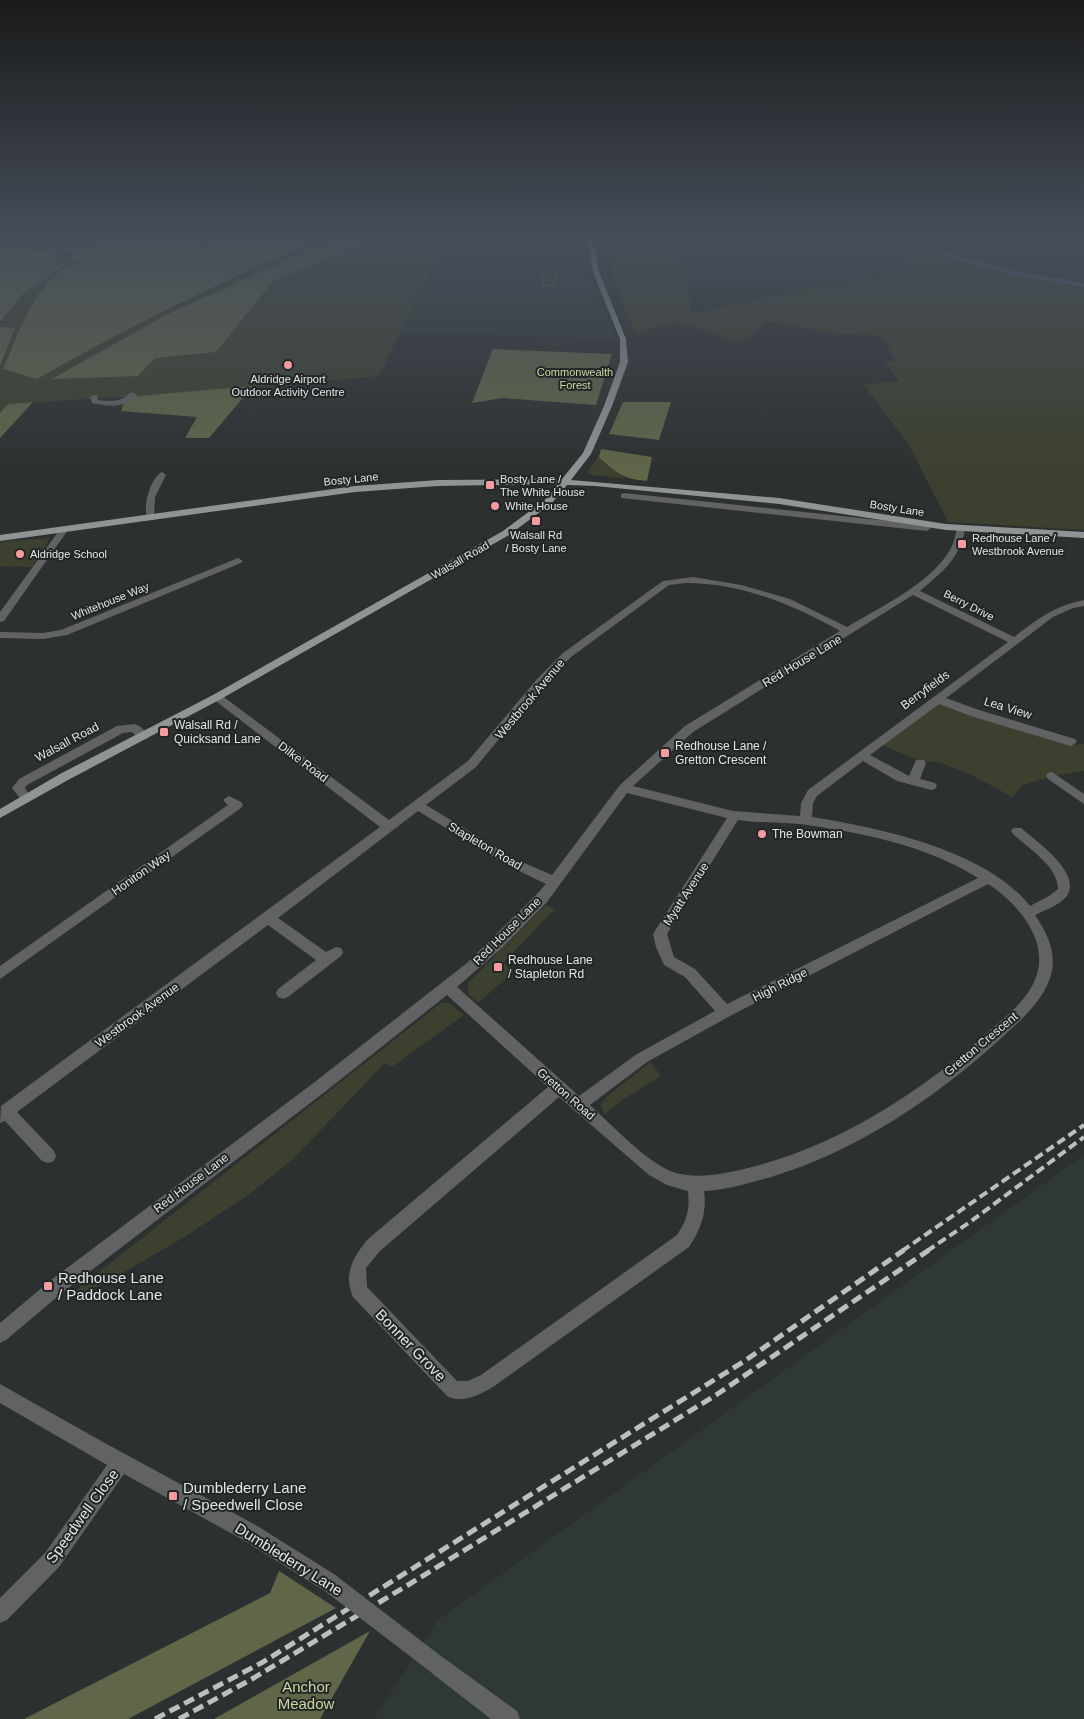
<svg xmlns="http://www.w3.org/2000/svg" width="1084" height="1719" font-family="Arial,sans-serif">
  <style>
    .built { fill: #2e3937 }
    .green { fill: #3c402e }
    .forest { fill: #606648 }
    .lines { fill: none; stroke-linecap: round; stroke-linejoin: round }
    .canal { fill: #4b6178; fill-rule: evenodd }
    .building { fill: #314b37; stroke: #676a68 }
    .minor { fill: #616263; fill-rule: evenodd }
    .major { fill: #919495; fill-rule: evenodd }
    .rail-far1 { stroke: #bcbfbe; stroke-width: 4; stroke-dasharray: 9 4.5; stroke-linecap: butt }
    .rail { stroke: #bcbfbe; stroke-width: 5; stroke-dasharray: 11 5.5; stroke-linecap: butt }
    .minor-bridge { stroke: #616263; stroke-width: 19 }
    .poi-dot { fill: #f49b9f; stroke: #232626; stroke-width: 2 }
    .labels { text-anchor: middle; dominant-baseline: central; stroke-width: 4; stroke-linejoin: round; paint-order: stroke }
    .far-park-label { font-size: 11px; fill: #cdd8a0; stroke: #232626 }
    .far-poi-label { font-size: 11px; fill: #e2e5e4; stroke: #232626; text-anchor: start }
    .far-street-label { font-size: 11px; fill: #e2e5e4; stroke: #232626 }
    .street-label { font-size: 12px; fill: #e2e5e4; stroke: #232626 }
    .poi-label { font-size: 12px; fill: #e2e5e4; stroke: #232626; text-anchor: start }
    .near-poi-label { font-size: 15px; fill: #e2e5e4; stroke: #232626; text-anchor: start }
    .near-street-label { font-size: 15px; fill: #e2e5e4; stroke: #232626 }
    .near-park-label { font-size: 15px; fill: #cdd8a0; stroke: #232626 }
  </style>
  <rect width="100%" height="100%" fill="#2d3030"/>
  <path class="built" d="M526,238H565L578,241L585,246L587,273L596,290L615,339L401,331L423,285L534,289L537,272H520Z
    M1084,1155V1719H374L438,1620Z"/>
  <path class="green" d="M148,236H228L240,238L252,236L240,238L13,346L3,369L37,378L102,343L190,299L331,236H498L465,240L444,251L423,285L379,376L169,394L9,404L0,413V366L15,329L0,327V322L24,293L66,265L56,261L54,250L89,243Z
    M617,236H661L687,275L691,314L811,288L911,272L900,243L1029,279L1084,287V530L948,522L909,445L864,385L899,381L885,361H895L883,336L832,333L766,321L741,342L677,322L636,333C622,300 603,272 617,236Z
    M599,456L612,469L627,479L591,475L587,472Z
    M50,538L32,567L0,566V542Z
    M937,702L1068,745L1084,744V771L1052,776L1023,785L1012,797L974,776L941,763L919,760L881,745Z
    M546,905L555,909L504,962L512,973L478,1003L468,994V983Z
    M441,1003H449L464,1015L392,1067L385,1063L292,1160L248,1195L186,1236L109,1281L61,1302Z
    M651,1062L661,1076L622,1100L604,1115L601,1105L606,1097Z"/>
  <path class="forest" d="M148,236H224L201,238L202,244L238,238L228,236H331C230,276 133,325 37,379L3,369C17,338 32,290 62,270C74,262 90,262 103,259L75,262L72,258L74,252L55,253L56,261L66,265L24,293L0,322V249L54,250L89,243Z
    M341,236H386L274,280L216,352L155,358L138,376L52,379L166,315Z
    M0,327L15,328L0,366Z
    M493,349L612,354L596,405L503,398L472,403Z
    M253,386L209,438H185L197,417L121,411L126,397Z
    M33,402L0,438V413L8,404Z
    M623,402H671L659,440L609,434Z
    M601,449L652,457L647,481C623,479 616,473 599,457Z
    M279,1571L336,1608L128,1719H24L270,1593Z
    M370,1631L320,1719H214Z"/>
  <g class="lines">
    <path class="canal" d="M875,236H883L1013,271L1084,283V287L1012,275Z"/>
  </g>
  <path class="building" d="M543,275H557L555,285L542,286Z"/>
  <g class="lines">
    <path class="minor" d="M131,392L138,394C126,408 109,407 92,403L90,397L94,395H97L98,400C111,402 122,402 131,392Z
      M162,472L166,475L155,497L154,516L153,518H147C143,506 150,478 162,472Z
      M624,493L927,525L931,528L927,531L621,498V494Z
      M961,525L965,528C961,558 942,572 920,591L1014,637C1038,619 1054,606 1084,600V606L1073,608L1053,617L946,698L979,710L1075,739L1077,742L1071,746L1067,745L971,716L939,704L870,755L909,776L916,760H924L926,763L920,779L935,783L937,786L935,789L931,790L897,781L863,761L817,796L813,803L812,817C880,828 986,850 1030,906L1049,896L1058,889C1058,866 1028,848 1013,834L1011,831L1013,828H1021C1036,841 1084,874 1066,897C1058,906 1045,910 1035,915C1047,933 1057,952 1051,975C1043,1003 1017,1023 997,1042C931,1101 856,1151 771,1177C749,1183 726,1190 704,1191C707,1212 701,1229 689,1247L493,1387C478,1395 464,1404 447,1396L353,1297C343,1274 353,1257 368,1239L548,1087L447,995L326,1091L63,1292L6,1340L0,1343V1323L51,1280L316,1081L467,963L537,894L546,884L507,865L418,811L278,918L326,952L336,947L341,948L343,952L341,956L288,997L283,999L278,997L276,993L278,989L316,960L268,925L17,1112L54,1151L56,1156L54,1161L48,1163L42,1161L5,1121L0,1123L1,1106L380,827L213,699L212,697L213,695H221L389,820L468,761L538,678L563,653L663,581L693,577L741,585L790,599L847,627C880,607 930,584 950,550C954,543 955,536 957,528ZM686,583C741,583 794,605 840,631L685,726L620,785L552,875L515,859L426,805L476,767L545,683L571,657L669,585ZM913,595L1008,642L808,790L801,803L800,816L733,811L633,786L693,732ZM627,793L727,818L653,934L656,947L664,965L685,977L715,1011L637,1054L579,1096L457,987L503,947L547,902ZM738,820C758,823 779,822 799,824C860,832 926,845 978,878L727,1004L695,969L674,957L667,934ZM988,884C1016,902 1048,938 1037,974C1030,999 1004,1018 986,1034C915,1096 836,1147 744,1169C722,1174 698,1179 676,1173C650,1166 611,1124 590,1105L647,1062L730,1016ZM559,1097L649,1175L667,1185L688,1191C690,1209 687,1220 677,1235L481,1375L468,1381H457L367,1287L366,1268L380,1251Z
      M64,527L68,530L4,621L0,622V612L61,528Z
      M238,558L243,561L241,563L67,635L43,639L0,638V632L43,633L61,630Z
      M135,724C141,726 145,731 149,736L147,739H139L132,732L123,733L27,785L25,788L32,798L30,801H22L12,788L19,779L117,726Z
      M1052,772L1084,794V804L1048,779L1046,776L1048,773Z
      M229,796L241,802L243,805L241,808L0,979V966L228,805L223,800Z
      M0,1384L103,1442L259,1527L337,1576L340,1583L337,1590L330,1593L323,1590L245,1541L124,1474L59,1567L7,1620L0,1623V1598L45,1553L107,1465L0,1403Z
      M441,1657L448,1661L517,1711L520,1719H491L434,1675L430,1668L434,1661Z"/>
    <path class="major" d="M584,236H590L595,249L599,272L626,339L628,362L612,406L591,454L571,480L779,498L946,524L1084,532V538L946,530L779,504L595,486L567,485L552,503L509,535L221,699L68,780L0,818V809L60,774L213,695L503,531L546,499L558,484L438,486L355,492L0,541V535L355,486L438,480L562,479L583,453L604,406L620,362V339L593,272L589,249Z"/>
    <path class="rail-far1" d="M902,1251L1084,1125
      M927,1251L970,1222L1084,1137"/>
    <path class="rail" d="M155,1719L263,1662L746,1360L904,1250
      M179,1719L252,1679L408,1585L716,1395L929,1250"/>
    <path class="minor-bridge" d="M330,1583L441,1668"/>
  </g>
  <linearGradient id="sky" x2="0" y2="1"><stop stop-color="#191a1a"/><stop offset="0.5" stop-color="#464e59"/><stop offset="1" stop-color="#464e59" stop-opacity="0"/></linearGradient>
  <rect width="1084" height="476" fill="url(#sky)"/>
  <g class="poi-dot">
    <circle cx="288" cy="365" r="5"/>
    <rect x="485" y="480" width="10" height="10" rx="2.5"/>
    <circle cx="495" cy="506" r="5"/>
    <rect x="531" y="516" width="10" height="10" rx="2.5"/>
    <rect x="957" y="539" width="10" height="10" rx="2.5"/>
    <circle cx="20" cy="554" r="5"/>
    <rect x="159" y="727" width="10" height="10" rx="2.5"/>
    <rect x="660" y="748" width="10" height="10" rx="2.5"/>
    <circle cx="762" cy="834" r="5"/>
    <rect x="493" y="962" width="10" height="10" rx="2.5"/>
    <rect x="43" y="1281" width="10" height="10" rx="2.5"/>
    <rect x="168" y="1491" width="10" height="10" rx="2.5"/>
  </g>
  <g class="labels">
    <g class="far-park-label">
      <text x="575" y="372">Commonwealth<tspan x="575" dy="13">Forest</tspan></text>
    </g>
    <g class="far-poi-label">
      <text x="288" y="379" text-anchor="middle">Aldridge Airport<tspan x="288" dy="13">Outdoor Activity Centre</tspan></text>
      <text x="500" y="479">Bosty Lane /<tspan x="500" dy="13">The White House</tspan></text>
      <text x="505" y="506">White House</text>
      <text x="536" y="535" text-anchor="middle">Walsall Rd<tspan x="536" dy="13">/ Bosty Lane</tspan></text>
      <text x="972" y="538">Redhouse Lane /<tspan x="972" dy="13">Westbrook Avenue</tspan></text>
      <text x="30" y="554">Aldridge School</text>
    </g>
    <g class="far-street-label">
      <text transform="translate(351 479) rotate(-6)">Bosty Lane</text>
      <text transform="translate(897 508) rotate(9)">Bosty Lane</text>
      <text transform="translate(460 560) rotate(-30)">Walsall Road</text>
      <text transform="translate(110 601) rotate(-22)">Whitehouse Way</text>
      <text transform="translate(969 605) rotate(27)">Berry Drive</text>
    </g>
    <g class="street-label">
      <text transform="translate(802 661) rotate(-31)">Red House Lane</text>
      <text transform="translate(925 690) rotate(-36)">Berryfields</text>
      <text transform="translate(530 699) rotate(-50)">Westbrook Avenue</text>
      <text transform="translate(1008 708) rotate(17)">Lea View</text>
      <text transform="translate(67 742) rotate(-28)">Walsall Road</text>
      <text transform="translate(303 762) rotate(37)">Dilke Road</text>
      <text transform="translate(485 846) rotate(30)">Stapleton Road</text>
      <text transform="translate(141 873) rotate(-35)">Honiton Way</text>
      <text transform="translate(686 894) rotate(-57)">Myatt Avenue</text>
      <text transform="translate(507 931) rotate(-45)">Red House Lane</text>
      <text transform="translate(780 985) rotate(-27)">High Ridge</text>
      <text transform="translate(137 1015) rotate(-36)">Westbrook Avenue</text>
      <text transform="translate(981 1044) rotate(-40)">Gretton Crescent</text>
      <text transform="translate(566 1094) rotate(41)">Gretton Road</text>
      <text transform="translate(191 1183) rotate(-37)">Red House Lane</text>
    </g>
    <g class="poi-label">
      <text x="174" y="725">Walsall Rd /<tspan x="174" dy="14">Quicksand Lane</tspan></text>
      <text x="675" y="746">Redhouse Lane /<tspan x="675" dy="14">Gretton Crescent</tspan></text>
      <text x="772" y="834">The Bowman</text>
      <text x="508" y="960">Redhouse Lane<tspan x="508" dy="14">/ Stapleton Rd</tspan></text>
    </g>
    <g class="near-poi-label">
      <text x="58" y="1277">Redhouse Lane<tspan x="58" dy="17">/ Paddock Lane</tspan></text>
      <text x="183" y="1487">Dumblederry Lane<tspan x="183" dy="17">/ Speedwell Close</tspan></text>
    </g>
    <g class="near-street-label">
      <text transform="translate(411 1345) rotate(46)">Bonner Grove</text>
      <text transform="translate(82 1516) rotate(-54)">Speedwell Close</text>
      <text transform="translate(289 1559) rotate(32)">Dumblederry Lane</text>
    </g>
    <g class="near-park-label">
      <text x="306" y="1686">Anchor<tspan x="306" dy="17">Meadow</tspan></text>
    </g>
  </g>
</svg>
